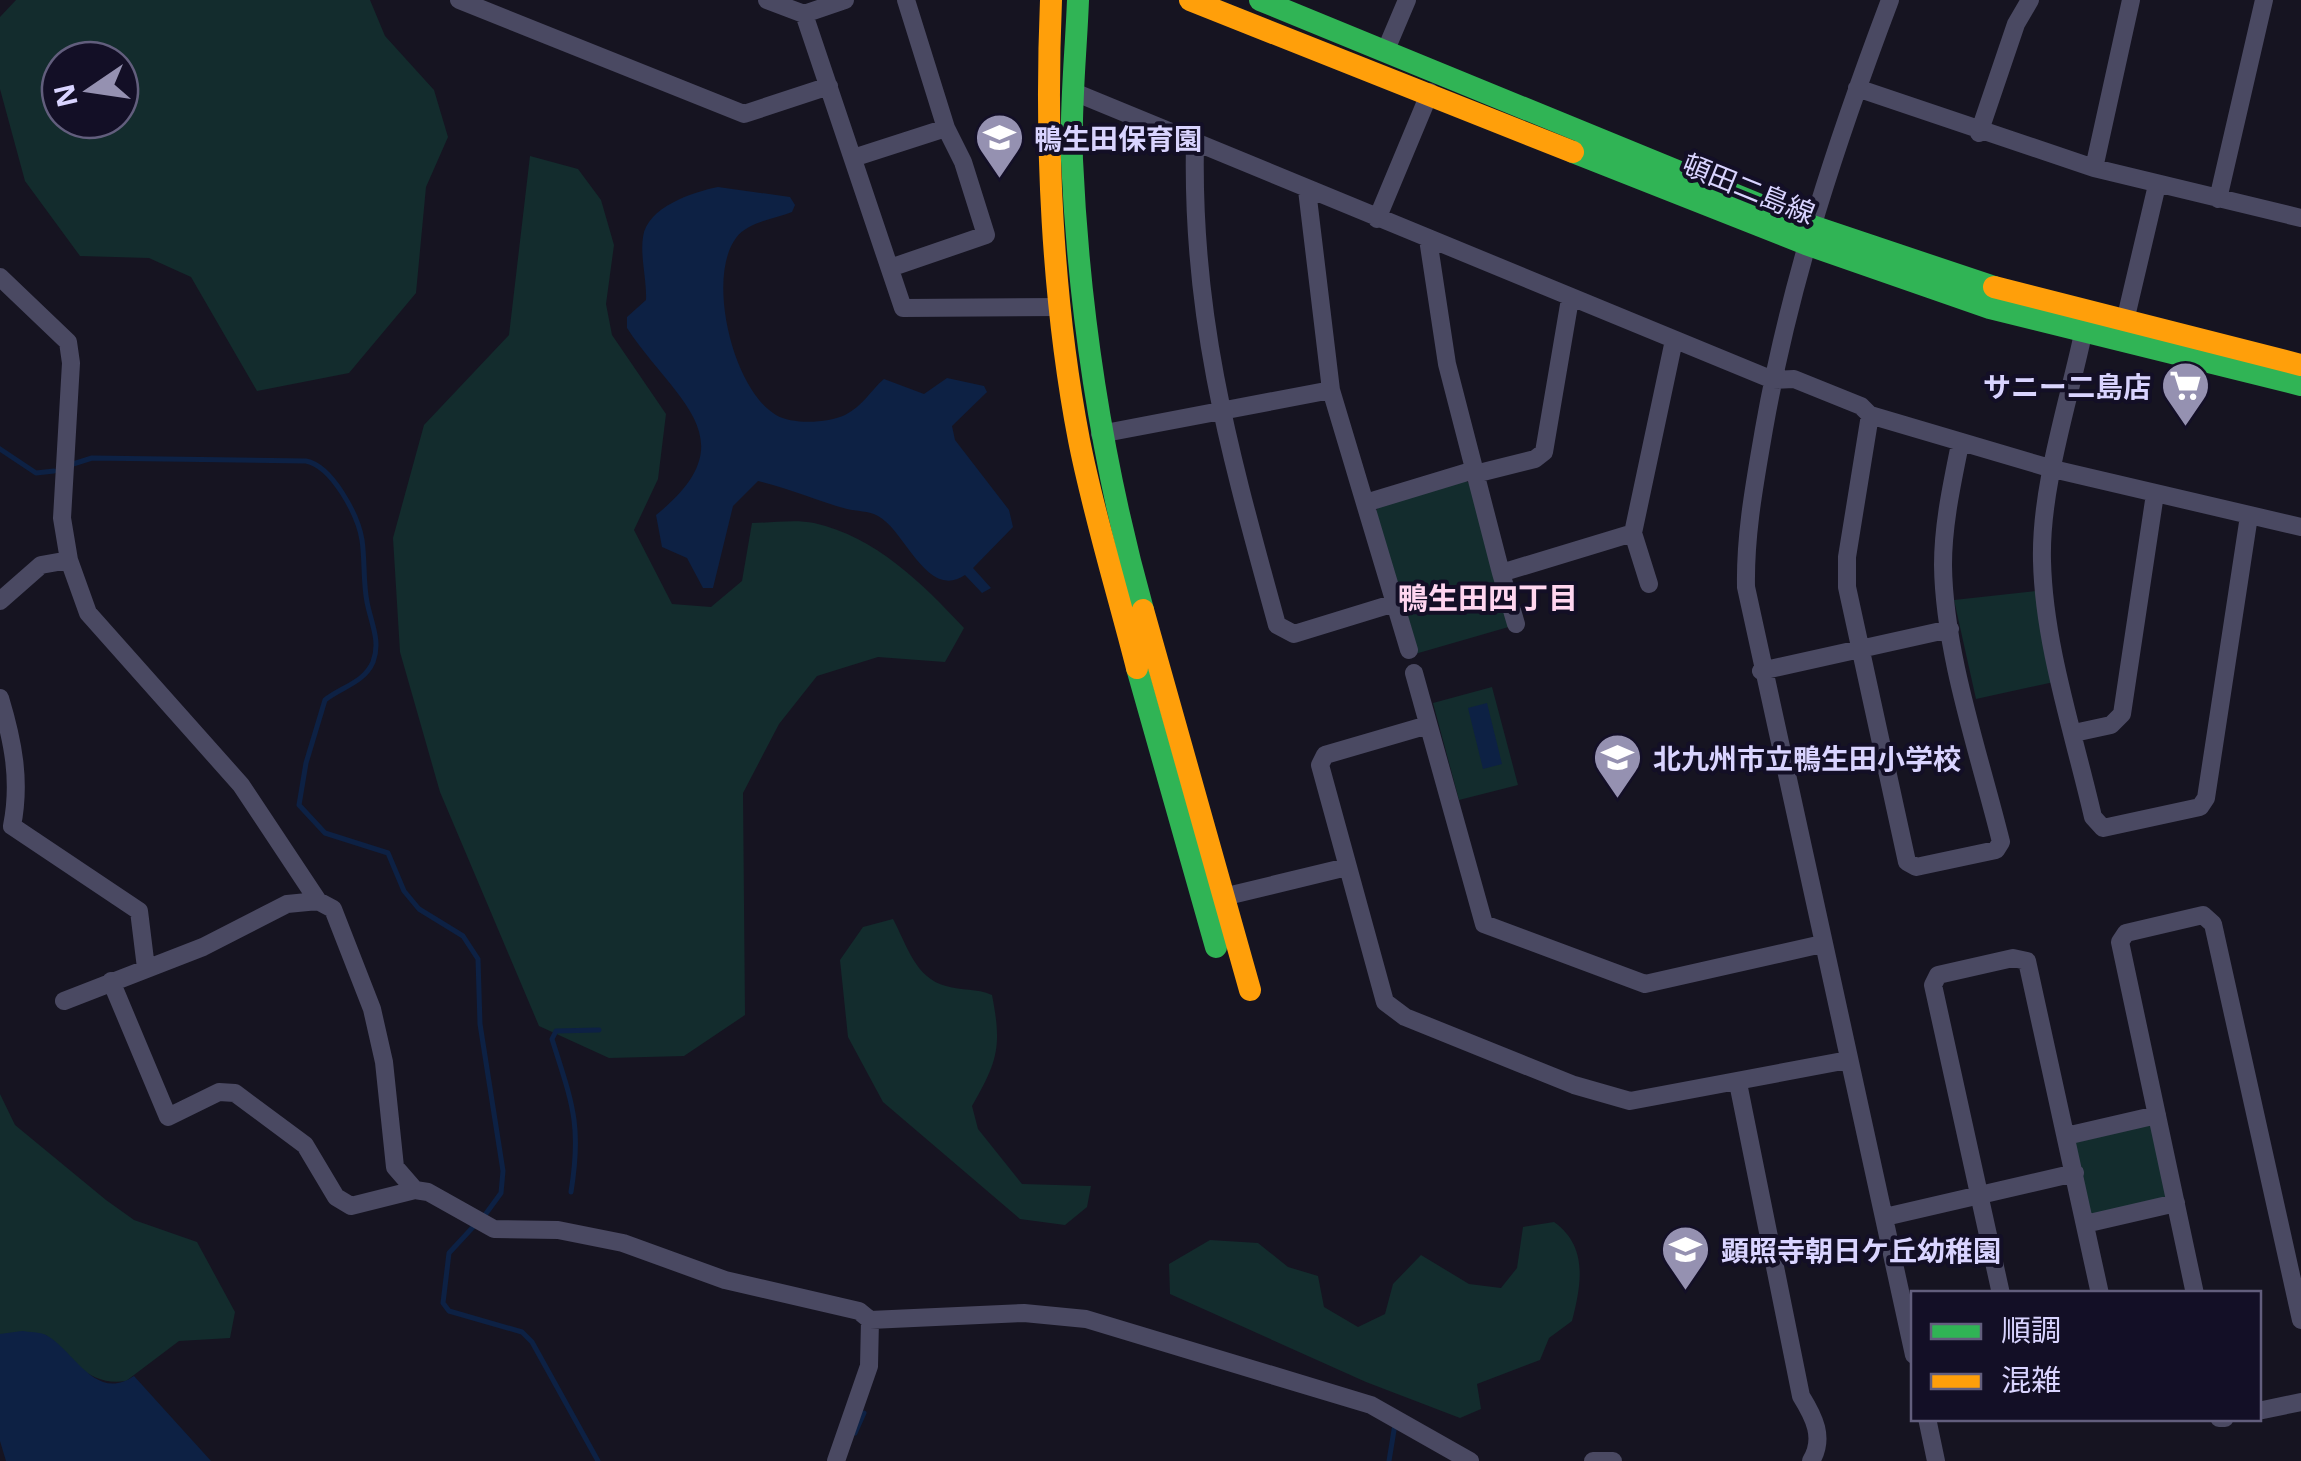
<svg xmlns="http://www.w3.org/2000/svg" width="2301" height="1461" font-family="'Open Sans','Noto Sans JP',sans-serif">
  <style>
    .green { fill: #132c2d; fill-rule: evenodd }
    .water { fill: #0d2144 }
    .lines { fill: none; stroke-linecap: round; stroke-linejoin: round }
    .stream { stroke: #0d2144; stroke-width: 5 }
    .street { stroke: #4a4962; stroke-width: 18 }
    .fast { stroke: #30b455; stroke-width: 22 }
    .slow { stroke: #ff9f0a; stroke-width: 22 }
    .labels { text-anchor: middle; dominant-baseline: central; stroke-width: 8; stroke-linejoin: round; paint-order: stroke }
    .poi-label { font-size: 28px; font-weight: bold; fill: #d9d4ff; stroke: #130f26; text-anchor: start }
    .street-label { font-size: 28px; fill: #d9d4ff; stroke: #130f26 }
    .neighbourhood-label { font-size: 30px; font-weight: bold; fill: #ffd6f0; stroke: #130f26 }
  </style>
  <rect width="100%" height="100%" fill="#161421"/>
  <path class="green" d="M16,0H370L385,36L434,90L448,137L426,187L416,293L349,373L257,391L191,277L149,258L80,256L25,181L0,89V17ZM60,60H120V120H60Z
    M530,156L578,169L601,200L614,245L606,304L612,335L666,414L658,479L634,530L672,604L711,607L742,581L752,523C771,523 795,519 814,523C876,537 922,583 964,628L945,662L878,657L817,676L779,724L743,793L745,1015L684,1056L609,1058L539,1026L440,792L400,652L393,538L424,425L509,335Z
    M1464,480L1471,484L1512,626L1415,654L1374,514L1379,506Z
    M2036,591L2054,682L1976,699L1954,600Z
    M1492,687L1518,785L1459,800L1433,703Z
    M893,919C907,945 915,978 946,986C962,991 976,988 992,995C1002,1046 998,1061 972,1106L978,1129L1022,1184L1091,1186L1087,1207L1065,1225L1020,1219L883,1102L848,1037L840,960L863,927Z
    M0,1094L15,1125L106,1200L134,1220L197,1242L235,1312L230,1338L179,1341L126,1381C90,1387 70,1358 46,1335L0,1334Z
    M2151,1122L2169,1200L2090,1218L2073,1140Z
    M1554,1222C1589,1247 1581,1285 1572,1321L1549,1338L1540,1360L1477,1384L1481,1409L1460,1418L1366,1382L1170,1294L1169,1264L1210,1240L1258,1243L1288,1267L1318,1276L1324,1307L1358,1327L1385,1314L1393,1284L1421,1255L1469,1284L1501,1288L1517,1268L1523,1227Z"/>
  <path class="water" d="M718,187L790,197L795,205L792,212C774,219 748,222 736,238C706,278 733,390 776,415C793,425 828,423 845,415C863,406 870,391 884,379L924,394L947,378L984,386L987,392L952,426L955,440L1009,510L1013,527L973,568L991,588L982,593L965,575C927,601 905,530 878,516C869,511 856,511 847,509C817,501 789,488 758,481L733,506L713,588H703L687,558L662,547L656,515C751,439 674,400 627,328V317L646,300C647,280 640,257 643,237C647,207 693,192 718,187Z
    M1487,703L1502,764L1483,769L1468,708Z
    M22,1331C29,1332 40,1332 46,1335C74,1350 95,1403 134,1376L211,1461H6L0,1441V1334Z"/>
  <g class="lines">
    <path class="stream" d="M0,449L36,473L54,471
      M73,464L92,458L306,461C332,466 358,515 362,540C365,560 363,582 367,602C371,623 381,641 373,662C364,683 341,687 325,700L306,763L299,805L325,833L388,853L404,891L419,909L463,936L478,959L480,1024L503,1171L501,1193L482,1219
      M571,1192C582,1124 572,1103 552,1039L556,1031L599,1030
      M474,1226L449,1253L443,1303L449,1311L522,1332L532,1342L598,1461
      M855,1433L864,1413
      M1389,1461L1395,1424"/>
    <path class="street" d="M459,0L744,114L829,86
      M767,0L804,14L903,308L1061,307
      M1890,0C1837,140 1790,281 1764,429C1755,482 1745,533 1746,587L1914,1355
      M804,14L845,0
      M1385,52L1407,0
      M1857,88L2094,168L2301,218
      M1074,92L1773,380L1794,379L1861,406L1870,415L2053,469L2301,527
      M1979,133L2016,24L2030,0
      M1195,143C1191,320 1231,457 1277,625L1294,634L1395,603
      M853,158L946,128L906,0
      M2094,168L2131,0
      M1307,190L1331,390L1409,650
      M2218,199L2264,0
      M1377,219L1430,92
      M1428,239L1447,364L1501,573L1633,533L1674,340
      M890,268L986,235L963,162L946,128
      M0,277L68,342L71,363L62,518L69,560L88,613L241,785L318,901L333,909L372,1009L384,1062L395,1167L415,1190
      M2125,321L2157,185
      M2083,334C2068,404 2040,489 2042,561C2044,646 2074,734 2093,817L2103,828L2200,807L2206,798L2249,516
      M1870,415L1847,557V587L1907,862L1916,867L1996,850L2001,842C1980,756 1944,654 1943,565C1943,524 1952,484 1960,444
      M1100,434L1331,390
      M1475,474L1535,459L1544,452L1570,299
      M1365,503L1474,470
      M1633,533L1649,584
      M1501,573L1516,624
      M0,601L41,565L69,560
      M1761,671L1950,629
      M1414,673L1484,924L1645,984L1822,944
      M0,698C13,741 21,781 12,826L139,911L146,968
      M1428,725L1325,755L1320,765L1385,1002L1405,1017L1574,1085L1630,1101L1848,1060
      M2074,733L2111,725L2122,714L2155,494
      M1223,897L1347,867
      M111,981L168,1117L219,1092L235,1093L305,1145L336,1197L351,1206L415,1190L428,1192L494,1229L558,1230L623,1243L725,1280L859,1311L870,1320L1024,1313L1086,1319L1371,1405L1470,1461
      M64,1001L203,947L287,904L318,901
      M1738,1083L1801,1396C1814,1417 1825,1438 1811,1461
      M2066,1136L2157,1115
      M1885,1217L2075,1173
      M2085,1224L2176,1203
      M2001,1294L1933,985L1938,975L2013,958L2027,961L2100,1294
      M2195,1294L2120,942L2126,933L2203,915L2213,924L2301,1320
      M2258,1411L2301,1402
      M1927,1418L1936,1461
      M2219,1418H2225
      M836,1461L869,1366L870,1320
      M1593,1461H1613"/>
    <path class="fast" d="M1078,0C1076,53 1070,107 1072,160C1079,313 1102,463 1143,610
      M1260,0L1809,225L1994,287
      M1573,152L1806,244L1990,308L2301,385
      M1137,668L1216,947"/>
    <path class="slow" d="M1051,0C1045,142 1052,300 1079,440C1094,516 1118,593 1137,668
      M1190,0L1573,152
      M1994,287L2301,365
      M1143,610L1250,990"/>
  </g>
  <defs>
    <symbol id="school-pin" viewBox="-11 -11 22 30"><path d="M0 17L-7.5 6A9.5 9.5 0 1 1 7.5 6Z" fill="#9591b1" stroke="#130f26"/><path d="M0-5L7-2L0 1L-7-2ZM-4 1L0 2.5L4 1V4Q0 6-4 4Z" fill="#fff"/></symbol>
    <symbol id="supermarket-pin" viewBox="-11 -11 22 30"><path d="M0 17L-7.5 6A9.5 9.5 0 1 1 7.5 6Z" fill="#9591b1" stroke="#130f26"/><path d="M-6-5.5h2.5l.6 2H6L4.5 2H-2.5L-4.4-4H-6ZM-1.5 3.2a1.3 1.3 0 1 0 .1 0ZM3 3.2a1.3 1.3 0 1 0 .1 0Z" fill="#fff"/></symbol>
  </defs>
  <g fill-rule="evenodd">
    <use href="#school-pin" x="972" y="110" width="55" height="75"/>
    <use href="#supermarket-pin" x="2158" y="358" width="55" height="75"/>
    <use href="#school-pin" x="1590" y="730" width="55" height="75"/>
    <use href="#school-pin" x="1658" y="1222" width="55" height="75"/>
  </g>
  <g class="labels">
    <g class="poi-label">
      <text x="1034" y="138">鴨生田保育園</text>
      <text x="2151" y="386" text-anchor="end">サニー二島店</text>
      <text x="1653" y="758">北九州市立鴨生田小学校</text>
      <text x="1721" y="1250">顕照寺朝日ケ丘幼稚園</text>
    </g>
    <g class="street-label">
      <text transform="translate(1749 188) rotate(22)">頓田二島線</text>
    </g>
    <g class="neighbourhood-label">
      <text x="1488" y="597">鴨生田四丁目</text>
    </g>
  </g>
  <rect x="1911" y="1291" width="350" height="130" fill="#130f26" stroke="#625e7d" stroke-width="2.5"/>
  <rect x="1931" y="1324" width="50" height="15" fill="#30b455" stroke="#625e7d" stroke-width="2.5"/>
  <text x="2001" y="1341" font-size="30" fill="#d9d4ff">順調</text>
  <rect x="1931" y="1374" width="50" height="15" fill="#ff9f0a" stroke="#625e7d" stroke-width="2.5"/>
  <text x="2001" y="1391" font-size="30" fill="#d9d4ff">混雑</text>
  <g transform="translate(90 90) rotate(257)"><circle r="48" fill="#130f26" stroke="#625e7d" stroke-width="2.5"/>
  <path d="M0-8L18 38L0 25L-18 38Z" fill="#9591b1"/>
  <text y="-15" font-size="28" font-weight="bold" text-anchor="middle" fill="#d9d4ff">N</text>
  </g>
</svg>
